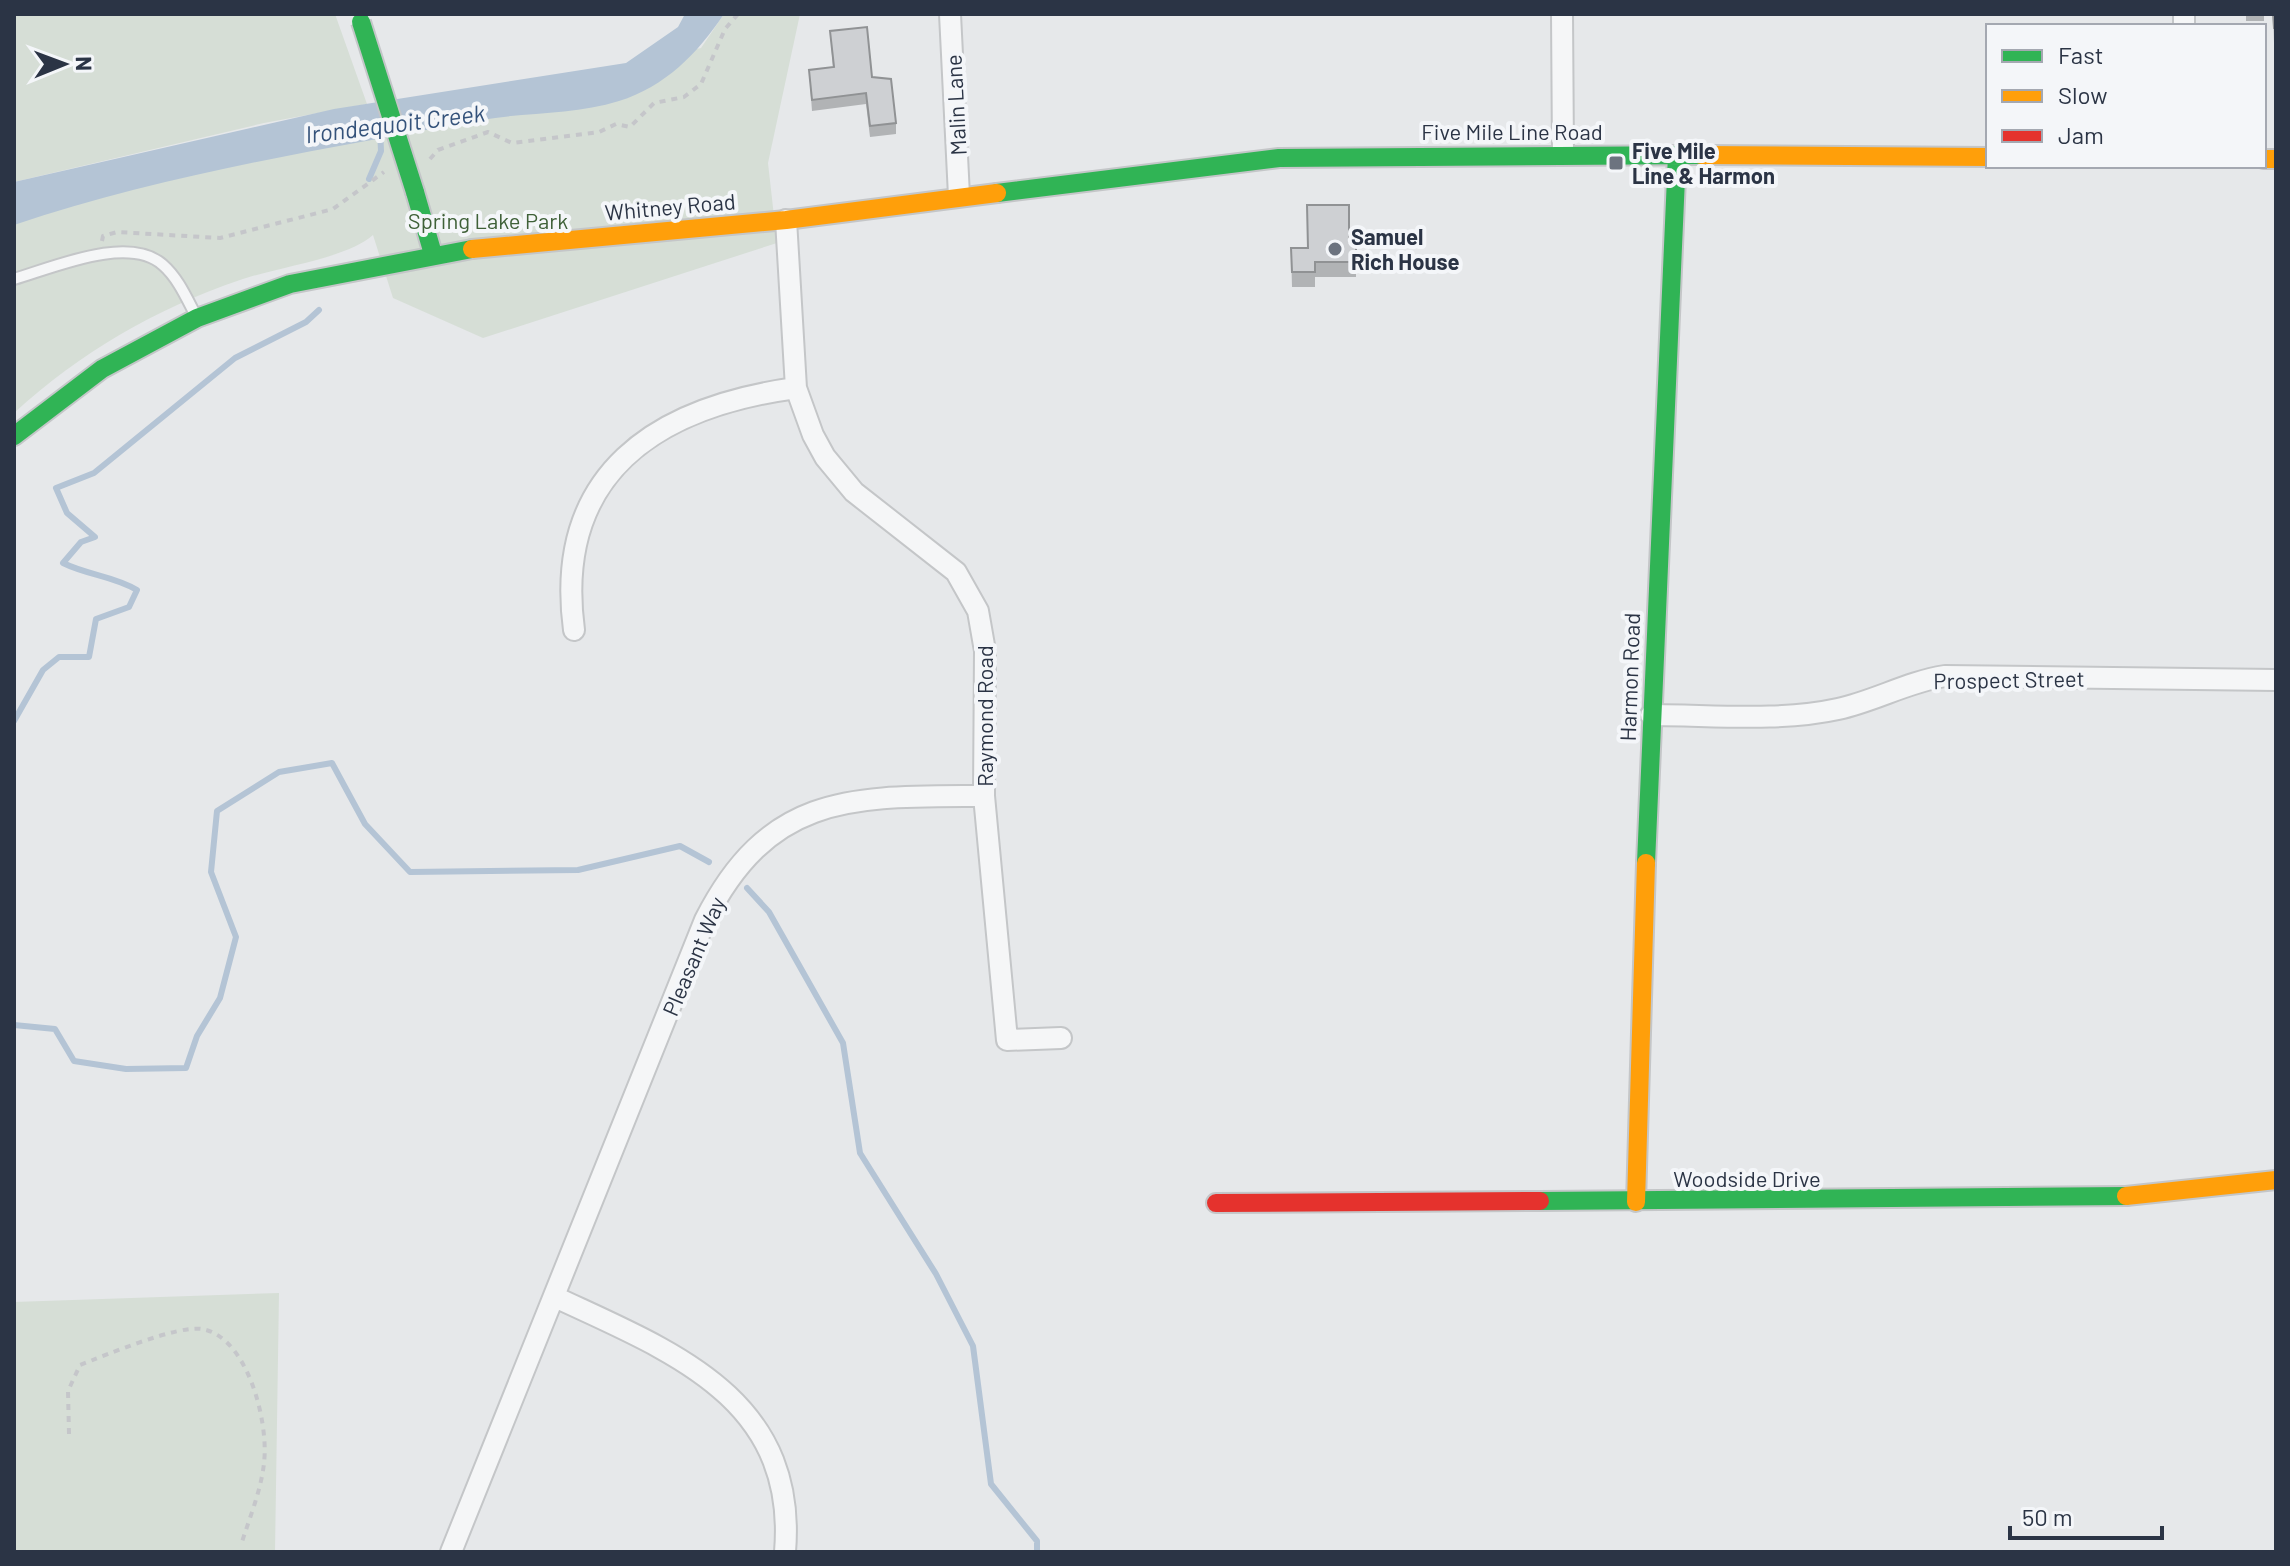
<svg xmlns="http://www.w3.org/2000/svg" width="2290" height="1566" font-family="Barlow,sans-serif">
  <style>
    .green { fill: #d6ded6 }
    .water { fill: #b4c4d5 }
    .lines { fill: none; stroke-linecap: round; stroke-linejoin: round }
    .stream { stroke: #b4c4d5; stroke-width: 6 }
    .lane-casing { stroke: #c4c6c8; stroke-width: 14 }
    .street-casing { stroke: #c4c6c8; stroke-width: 24 }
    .fast-casing { stroke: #c4c6c8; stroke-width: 22 }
    .slow-casing { stroke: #c4c6c8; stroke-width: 22 }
    .jam-casing { stroke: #c4c6c8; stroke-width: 22 }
    .path { stroke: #c5c6ca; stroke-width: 4; stroke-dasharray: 6 6; stroke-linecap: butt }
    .lane { stroke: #f5f6f7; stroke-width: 10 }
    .street { stroke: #f5f6f7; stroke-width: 20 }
    .fast { stroke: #30b455; stroke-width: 18 }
    .slow { stroke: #ff9f0a; stroke-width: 18 }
    .jam { stroke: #e5322d; stroke-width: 18 }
    .fast-bridge-casing { stroke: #c4c6c8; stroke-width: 22; stroke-linecap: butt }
    .fast-bridge { stroke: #30b455; stroke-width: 18 }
    .wall { fill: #b1b3b5 }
    .building { fill: #ced0d3; stroke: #909294; stroke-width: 2 }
    .poi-dot { fill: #6c737f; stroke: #f4f6f9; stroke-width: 3 }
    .labels { text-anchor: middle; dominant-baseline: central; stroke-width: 8; stroke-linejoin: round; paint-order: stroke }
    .street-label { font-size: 22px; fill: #2b3445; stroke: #f4f6f9 }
    .poi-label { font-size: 22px; font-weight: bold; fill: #2b3445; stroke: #f4f6f9; text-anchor: start }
    .park-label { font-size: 22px; fill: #3f6138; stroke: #f4f6f9 }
    .water-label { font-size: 24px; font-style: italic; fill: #34527a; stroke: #f4f6f9 }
  </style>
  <rect width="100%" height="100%" fill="#e6e8ea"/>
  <path class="green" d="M14,14H335L367,104L264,123L14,182Z
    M724,14H800L768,163L777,243L483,338L393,298L373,235C346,259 277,267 240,280C155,309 81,352 14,413V202L701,48Z
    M279,1293L275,1552H14V1302Z"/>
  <path class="water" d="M685,14H724C698,53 665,87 619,101C575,115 526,112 481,120C324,149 165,174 14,225V182L334,109L626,63L678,27Z"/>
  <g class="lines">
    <path class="stream" d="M369,179L381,151L380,129
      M14,721L43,670L59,657H89L96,619L129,607L137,590C114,576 87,575 63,563L81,542L95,537L67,513L56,488L94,473L235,358L306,322L319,310
      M747,888L769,912L843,1043L860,1153L936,1274L973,1346L991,1484L1037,1541V1552
      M14,1025L55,1029L74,1061L126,1069L186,1068L197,1036L220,998L236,937L211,872L217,811L279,772L332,763L365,824L410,872L578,870L680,846L709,862"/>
    <defs>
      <path id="lane" d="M14,279C52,268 129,234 163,265C178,278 187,299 196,316"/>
      <path id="street" d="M950,14L959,196
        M1562,14L1563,154
        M2184,26V14
        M786,220L796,388L813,435L825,457L854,492L956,572L978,611L985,651L984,796L1007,1040L1061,1038
        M574,630C553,473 657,407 796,388
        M1651,715C1712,715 1779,722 1838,709C1875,701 1907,682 1945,676L2276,680
        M555,1297C670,1351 798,1397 785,1552
        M451,1552L705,920C771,790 856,797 984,796"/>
      <path id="fast" d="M415,192L433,254
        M997,193L1279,158L1701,155
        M14,436L102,369L197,318L290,284L472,249
        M1646,863L1677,155
        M1540,1201L2126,1196"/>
      <path id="slow" d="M1701,155L1988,157
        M2264,159H2276
        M472,249L786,220L997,193
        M2126,1196L2276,1180
        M1636,1202L1646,863"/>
      <path id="jam" d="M1216,1203L1540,1201"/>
    </defs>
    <use href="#lane" class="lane-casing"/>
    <use href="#street" class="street-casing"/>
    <use href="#fast" class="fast-casing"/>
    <use href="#slow" class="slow-casing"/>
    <use href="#jam" class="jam-casing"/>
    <path class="path" d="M430,159L438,150L488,132L512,143L599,132L616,124L630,127L654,103L684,97L701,84L725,29L738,14
      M102,241L103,236L117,232L220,238L333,209L384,172
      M69,1434L68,1391L80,1365C106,1355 177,1325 202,1329C248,1337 269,1423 264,1463C261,1491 249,1519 241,1545"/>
    <use href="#lane" class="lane"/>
    <use href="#street" class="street"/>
    <use href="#fast" class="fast"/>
    <use href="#slow" class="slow"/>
    <use href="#jam" class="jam"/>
    <defs>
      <path id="fast-bridge" d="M361,22L415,192"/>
    </defs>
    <use href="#fast-bridge" class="fast-bridge-casing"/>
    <use href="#fast-bridge" class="fast-bridge"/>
  </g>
  <path class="wall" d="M2246,14H2264V21H2246Z
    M2273,14H2276V43H2274Z
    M830,31L872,77L896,123V134L870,137L866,104L812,111L809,70L833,68Z
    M1349,242H1356V277H1315V287H1292L1291,248H1308Z"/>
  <path class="building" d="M2273,14H2276V28H2274Z
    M867,27L872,77L891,79L896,123L870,126L866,93L812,100L809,70L834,67L830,31Z
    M1307,205H1349V242H1356V262H1315V272H1292L1291,248H1308Z"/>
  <g class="poi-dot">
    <rect x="1608" y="155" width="16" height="16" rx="4"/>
    <circle cx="1335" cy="249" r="8"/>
  </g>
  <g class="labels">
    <g class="street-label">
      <text transform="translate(955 105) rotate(-93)">Malin Lane</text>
      <text x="1512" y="131">Five Mile Line Road</text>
      <text transform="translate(670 206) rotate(-5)">Whitney Road</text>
      <text transform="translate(1629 677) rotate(-88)">Harmon Road</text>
      <text transform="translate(2009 679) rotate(-1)">Prospect Street</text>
      <text transform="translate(984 716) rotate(-90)">Raymond Road</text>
      <text transform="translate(693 956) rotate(-67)">Pleasant Way</text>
      <text x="1747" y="1178">Woodside Drive</text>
    </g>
    <g class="poi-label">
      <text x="1632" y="150">Five Mile<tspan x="1632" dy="25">Line &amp; Harmon</tspan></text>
      <text x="1351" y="236">Samuel<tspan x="1351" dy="25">Rich House</tspan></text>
    </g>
    <g class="park-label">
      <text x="488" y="220">Spring Lake Park</text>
    </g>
    <g class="water-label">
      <text transform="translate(395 123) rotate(-7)">Irondequoit Creek</text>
    </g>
  </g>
  <rect width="2290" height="1566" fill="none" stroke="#2b3445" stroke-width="32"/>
  <rect x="1986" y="24" width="280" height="144" fill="#f4f6f9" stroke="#a4a8b1" stroke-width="2"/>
  <rect x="2002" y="50" width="40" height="12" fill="#30b455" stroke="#a4a8b1" stroke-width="2"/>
  <text x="2058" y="64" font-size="24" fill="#2b3445">Fast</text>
  <rect x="2002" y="90" width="40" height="12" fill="#ff9f0a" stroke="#a4a8b1" stroke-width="2"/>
  <text x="2058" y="104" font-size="24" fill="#2b3445">Slow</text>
  <rect x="2002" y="130" width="40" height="12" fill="#e5322d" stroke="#a4a8b1" stroke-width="2"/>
  <text x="2058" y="144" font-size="24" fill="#2b3445">Jam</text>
  <g transform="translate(64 64) rotate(89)" stroke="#f4f6f9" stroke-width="6" paint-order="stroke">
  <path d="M0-6L14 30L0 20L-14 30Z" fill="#2b3445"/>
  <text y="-12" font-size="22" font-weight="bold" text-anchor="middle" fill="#2b3445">N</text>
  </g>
  <path d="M2010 1526v12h152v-12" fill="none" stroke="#2b3445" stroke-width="4"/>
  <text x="2022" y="1526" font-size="24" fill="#2b3445" stroke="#f4f6f9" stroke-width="6" paint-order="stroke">50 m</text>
</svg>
